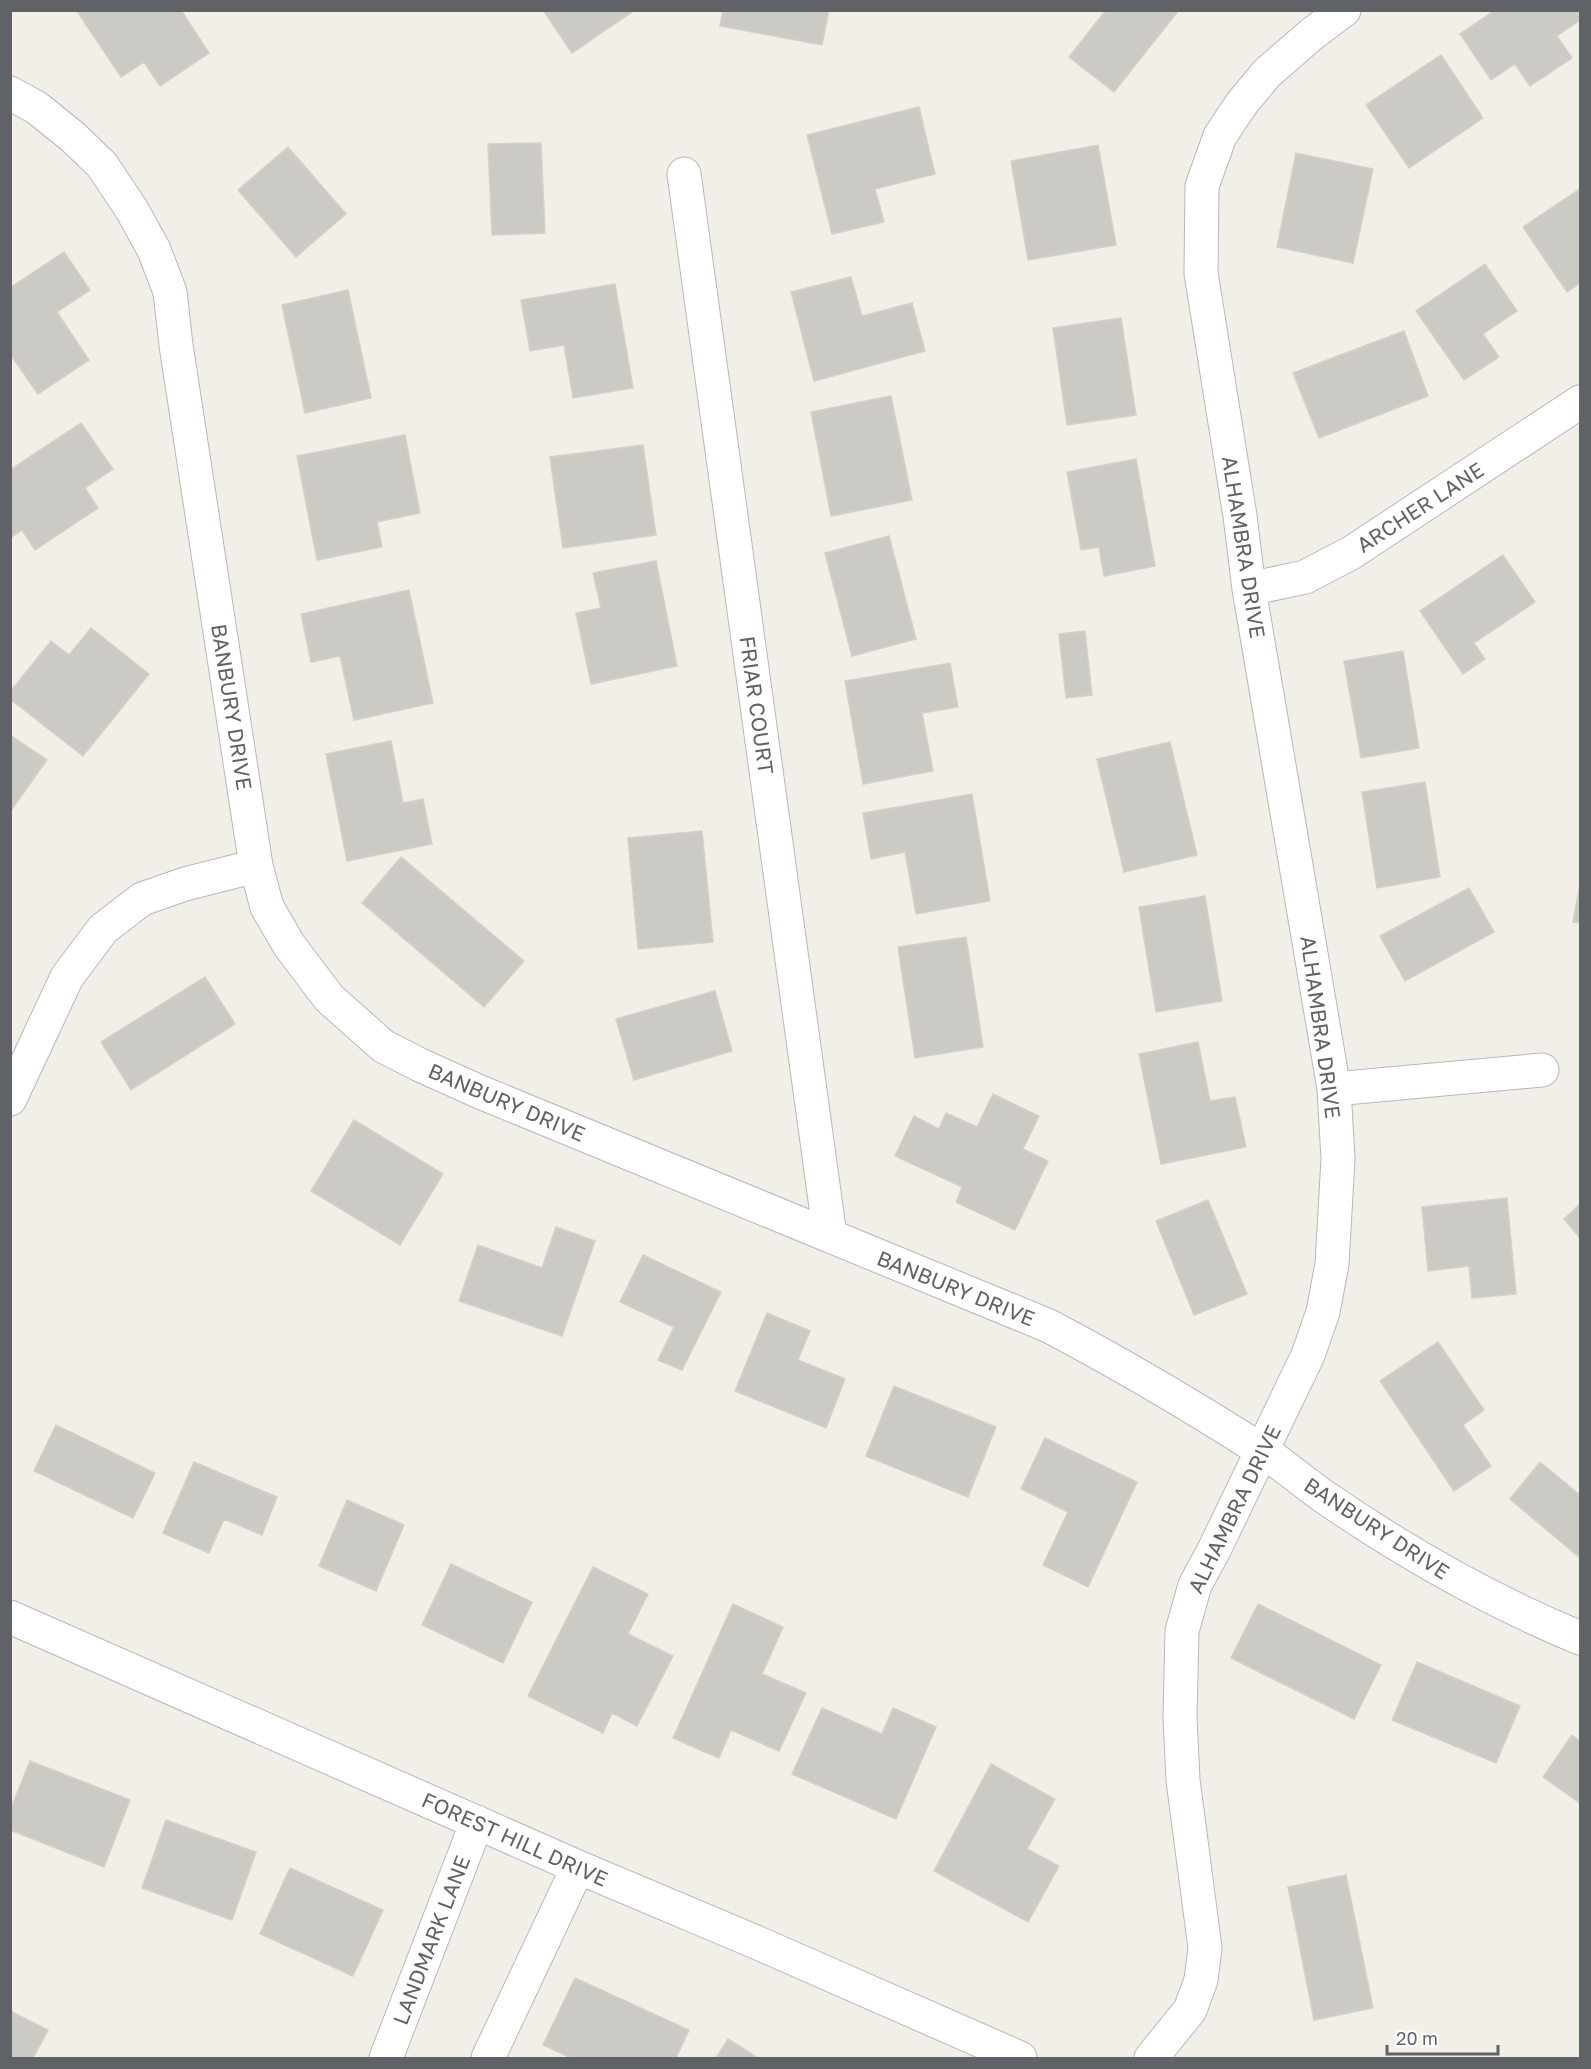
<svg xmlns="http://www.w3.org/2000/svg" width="1591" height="2069" font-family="'Golos Text',sans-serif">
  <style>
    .building { fill: #cccac5; stroke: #d6d1c6; stroke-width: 1.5 }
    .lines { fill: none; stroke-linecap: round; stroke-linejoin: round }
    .minor-casing { stroke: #b5b8bc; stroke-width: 35 }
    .minor { stroke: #fff; stroke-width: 33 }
    .labels { text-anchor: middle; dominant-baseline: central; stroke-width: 5; stroke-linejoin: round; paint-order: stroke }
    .street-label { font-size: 21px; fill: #5f6368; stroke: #fff }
  </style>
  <rect width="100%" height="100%" fill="#f1efe8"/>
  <path class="building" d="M76,10H181L209,53L160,86L144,62L121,77Z
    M543,10H635L572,53Z
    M723,10H829L822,45L720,26Z
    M1106,10H1179L1114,92L1069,57Z
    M1495,10H1577L1580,20L1557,36L1572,58L1530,86L1515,64L1491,80L1460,34Z
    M1441,55L1483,118L1409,168L1366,105Z
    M919,107L935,174L875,189L884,222L832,234L807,135Z
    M541,143L545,233L492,235L488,144Z
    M1098,145L1116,245L1028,260L1011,161Z
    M288,147L346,214L296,257L238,190Z
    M1296,153L1373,169L1353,263L1277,247Z
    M1580,189V283L1567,292L1523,227Z
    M64,252L90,290L57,312L89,360L38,394L10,354V288Z
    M1485,264L1517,311L1483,334L1499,357L1464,380L1416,311Z
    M851,277L862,316L912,303L925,351L814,381L791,292Z
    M615,284L633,388L573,398L564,345L530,351L521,300Z
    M348,290L371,398L305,413L282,305Z
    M1121,318L1136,415L1067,425L1053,328Z
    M1404,331L1428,396L1319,438L1293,373Z
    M891,396L912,500L831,516L811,412Z
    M81,423L113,469L85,488L98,508L35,550L22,530L10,538V470Z
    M405,435L420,513L377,522L382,547L317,560L297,456Z
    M643,445L656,535L563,548L550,457Z
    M1136,459L1155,566L1104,576L1099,547L1081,550L1067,472Z
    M889,536L916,639L852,656L825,553Z
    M1503,555L1535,602L1474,643L1485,659L1463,674L1420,611Z
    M656,561L677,666L591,684L576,613L601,608L593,573Z
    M409,590L433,703L354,720L340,656L311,662L301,614Z
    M91,628L149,674L83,756L10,699V692L51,641L69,655Z
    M1085,631L1092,695L1066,698L1059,634Z
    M1403,651L1419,748L1361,758L1344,661Z
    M950,663L958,707L922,713L933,771L863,784L845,681Z
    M10,735L47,760L10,812Z
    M391,741L403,803L423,799L432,844L347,861L326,754Z
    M1170,742L1197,855L1124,872L1097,759Z
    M1425,782L1440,877L1377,888L1362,792Z
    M972,794L990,901L916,914L905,852L871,859L863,813Z
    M702,831L713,942L638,949L628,838Z
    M401,857L524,961L484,1007L362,903Z
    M1580,884V923L1573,922Z
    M1469,888L1494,932L1405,981L1380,936Z
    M1205,896L1222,1001L1156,1012L1139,907Z
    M966,937L983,1047L915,1058L898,947Z
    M205,977L235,1024L131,1090L101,1042Z
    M715,991L732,1051L634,1080L616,1019Z
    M1198,1042L1210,1101L1235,1097L1246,1147L1161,1164L1139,1054Z
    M993,1094L1039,1116L1023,1149L1048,1161L1015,1230L956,1202L962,1187L895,1156L914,1116L939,1129L946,1113L977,1127Z
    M354,1120L443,1174L400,1245L311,1191Z
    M1507,1198L1516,1294L1472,1298L1469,1266L1428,1271L1422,1207Z
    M1208,1200L1247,1294L1194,1315L1156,1221Z
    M1580,1204V1238L1564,1219Z
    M556,1227L595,1241L562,1336L459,1301L478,1245L542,1268Z
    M643,1255L721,1292L682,1370L658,1360L674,1327L620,1302Z
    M767,1313L810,1331L798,1360L845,1379L826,1428L735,1391Z
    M1438,1342L1484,1410L1463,1425L1491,1466L1454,1491L1380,1381Z
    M894,1386L996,1427L968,1497L866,1456Z
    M56,1425L155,1473L133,1518L34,1471Z
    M1045,1438L1137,1482L1088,1587L1043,1565L1068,1512L1021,1489Z
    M194,1462L277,1497L262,1535L224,1519L209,1553L163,1533Z
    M1540,1462L1580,1495V1558L1510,1499Z
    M347,1500L404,1525L376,1591L319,1566Z
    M451,1564L532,1602L503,1663L422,1625Z
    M593,1567L648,1594L628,1634L673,1656L637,1726L612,1713L603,1733L528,1696Z
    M733,1604L783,1627L762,1674L806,1693L779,1751L731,1730L719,1758L673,1738Z
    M1258,1604L1381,1665L1354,1719L1231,1658Z
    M1417,1662L1520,1706L1496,1763L1392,1720Z
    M822,1708L882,1734L893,1708L936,1727L896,1819L792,1774Z
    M1572,1735L1580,1741V1803L1543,1777Z
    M30,1761L130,1800L104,1867L10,1830V1811Z
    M991,1764L1055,1799L1027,1849L1059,1866L1028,1922L934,1871Z
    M166,1820L256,1852L232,1920L142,1888Z
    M290,1868L383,1910L353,1976L260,1934Z
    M1346,1875L1373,2008L1314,2020L1288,1887Z
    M575,1978L689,2030L676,2058H571L543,2045Z
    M10,2011L48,2030L33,2058H10Z
    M728,2039L758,2058H716Z"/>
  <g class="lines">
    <defs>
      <path id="minor" d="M10,93L37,108L73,137L102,165L132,210L154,250L170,292L176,345L256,866L267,907L289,945L329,998L383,1046L420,1065L480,1092L1049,1326C1121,1364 1192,1406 1261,1450C1283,1464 1304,1483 1326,1498C1406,1553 1491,1601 1580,1638
        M684,174L830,1236
        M1249,589L1305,577L1351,553L1580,402
        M1334,1089L1542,1070
        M10,1099L67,977L103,929L142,899L185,884L256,866
        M10,1617L578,1867L758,1943L1020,2058
        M386,2058L477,1822
        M488,2058L578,1867
        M1151,2058L1190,2010L1201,1980L1205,1948L1183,1780L1180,1717L1182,1631L1195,1585L1214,1550L1308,1355L1323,1312L1332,1264L1338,1159L1334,1089L1249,589L1240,516L1201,273L1202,186L1220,136L1242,103L1267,73L1312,34L1344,10"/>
    </defs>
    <use href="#minor" class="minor-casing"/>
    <use href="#minor" class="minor"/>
  </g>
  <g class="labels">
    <g class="street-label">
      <text transform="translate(1420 507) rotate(-33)">ARCHER LANE</text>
      <text transform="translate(1244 547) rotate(81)">ALHAMBRA DRIVE</text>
      <text transform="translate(757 705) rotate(82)">FRIAR COURT</text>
      <text transform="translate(232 707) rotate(81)">BANBURY DRIVE</text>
      <text transform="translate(1321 1027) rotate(82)">ALHAMBRA DRIVE</text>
      <text transform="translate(507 1102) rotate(23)">BANBURY DRIVE</text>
      <text transform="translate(956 1288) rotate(22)">BANBURY DRIVE</text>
      <text transform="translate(1234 1509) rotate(-64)">ALHAMBRA DRIVE</text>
      <text transform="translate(1377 1528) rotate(33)">BANBURY DRIVE</text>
      <text transform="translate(515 1839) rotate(24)">FOREST HILL DRIVE</text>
      <text transform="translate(431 1940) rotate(-69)">LANDMARK LANE</text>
    </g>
  </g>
  <rect width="1591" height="2069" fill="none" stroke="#5f6368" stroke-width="24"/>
  <path d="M1387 2045v9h111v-9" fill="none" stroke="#5f6368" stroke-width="3"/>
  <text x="1396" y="2045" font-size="18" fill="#5f6368" stroke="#ffffff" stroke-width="4.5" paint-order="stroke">20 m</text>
</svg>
